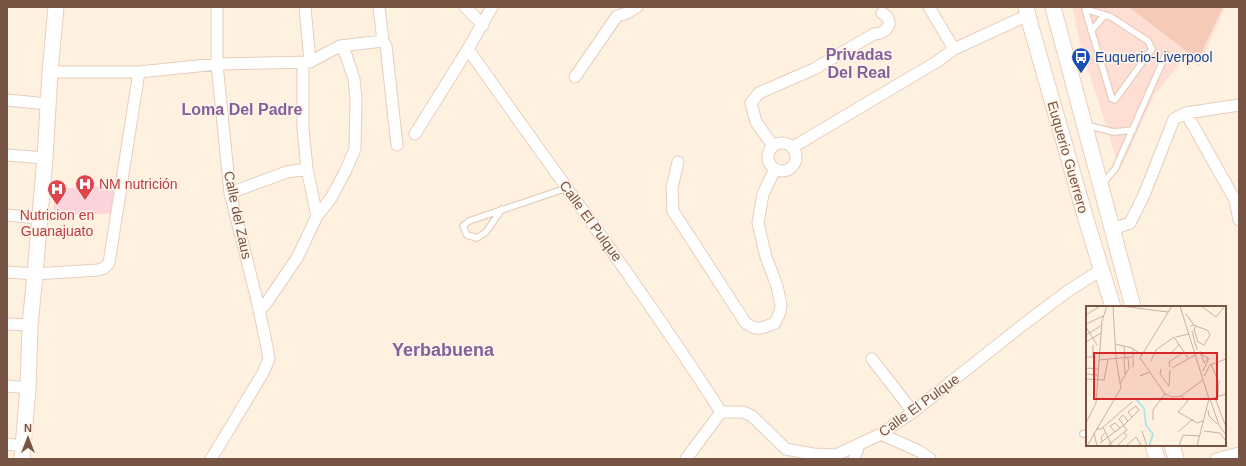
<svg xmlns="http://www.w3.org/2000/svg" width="1246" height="466" font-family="Helvetica,sans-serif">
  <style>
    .commercial { fill: #ffded4 }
    .medical { fill: #fdd3db }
    .building { fill: #f6cbb6 }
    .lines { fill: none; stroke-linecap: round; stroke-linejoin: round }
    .lane-casing { stroke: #e5cebe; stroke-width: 8 }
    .street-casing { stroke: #e5cebe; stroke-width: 13 }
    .secondary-casing { stroke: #ebcebb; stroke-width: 17 }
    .lane { stroke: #fff; stroke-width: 5.5 }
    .street { stroke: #fff; stroke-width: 11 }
    .secondary { stroke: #fff; stroke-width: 15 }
    .labels { text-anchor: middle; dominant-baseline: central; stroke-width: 3; stroke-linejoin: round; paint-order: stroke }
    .transit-label { font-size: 14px; fill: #164399; stroke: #fff5e9; text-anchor: start }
    .street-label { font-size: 14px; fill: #785445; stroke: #fff5e9 }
    .health-label { font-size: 14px; fill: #be3a42; stroke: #fff5e9; text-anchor: start }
    .quarter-label { font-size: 16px; font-weight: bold; fill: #83609c; stroke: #fff5e9 }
    .district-label { font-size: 18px; font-weight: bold; fill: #83609c; stroke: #fff5e9 }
    .inset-river { fill: none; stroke: #b3e5e9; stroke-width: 2 }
    .inset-road { fill: none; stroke: #c8b2a2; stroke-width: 1 }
    .view { fill: #d62828; fill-opacity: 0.15; stroke: #d62828; stroke-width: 2 }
    .inset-edge { fill: none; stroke: #785445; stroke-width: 2 }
  </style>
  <rect width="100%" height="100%" fill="#fef1e0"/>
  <path class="commercial" d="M1072,7H1225L1199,66L1185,58L1154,95L1120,170L1081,46Z"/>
  <path class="medical" d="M118,185L116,213L54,216V189Z"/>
  <path class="building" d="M1129,7H1223L1198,60Z"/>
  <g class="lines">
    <defs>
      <path id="lane" d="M1085,7V9L1112,99L1115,100L1152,49L1148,41L1111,17L1085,9
        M1091,31L1105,15
        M1086,125L1114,132L1133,130
        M1102,184L1115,169L1166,54
        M502,209L486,232L477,238L467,235L463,226L469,221L567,188
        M1083,434L1087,433"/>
      <path id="street" d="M305,7L310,62
        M379,7L383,41L386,46L397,145
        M465,7L483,25
        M492,7L468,49C553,170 641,288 721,412H743L752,416L786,449L813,454L836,455L881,434L913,412L1024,324L1068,291L1101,270
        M929,7L954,49
        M617,16L627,13L637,7
        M303,62V129L307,169L317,216
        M50,72H139L217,64L310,62L340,46L383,41
        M575,77L617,16
        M7,100L48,104
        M1186,113L1235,200L1239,220
        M415,134L468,49
        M768 157a14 14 0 1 1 28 0a14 14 0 1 1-28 0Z
        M773,146L756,122L751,103L759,93L814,69L874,34C887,34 896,21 882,13
        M793,147L938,61L954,49L1028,15
        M7,155L45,158
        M678,162L672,188L673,211L745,322C757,332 762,328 775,323L780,312L781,305L777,286L766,257L758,223L763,194L775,169
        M230,193L287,172L307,169
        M7,215L39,218
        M1113,229L1130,223L1144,195L1174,119L1186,113L1239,105
        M7,272L35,274L98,270L104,268L109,263L139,72
        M259,311L267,302L297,258L317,216L331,198L346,170L355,149L356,100L354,79L346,55L340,46
        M7,324L30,325
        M872,359L913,412
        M7,386L28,388
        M881,434L919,451L930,459
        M7,444L22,446
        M211,459L263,373L269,359L267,347L257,300L230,193L217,64V7
        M686,459L721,412
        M854,459L859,445
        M1216,459L1239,453"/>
      <path id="secondary" d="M1026,7L1031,27L1088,226L1113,307
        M1053,7L1133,307
        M1153,445L1157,459
        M1172,445L1176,459
        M22,459L28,388L30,325L35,274L45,158L50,72L56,7"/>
    </defs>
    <use href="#lane" class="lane-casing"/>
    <use href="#street" class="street-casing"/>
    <use href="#secondary" class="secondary-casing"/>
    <use href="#lane" class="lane"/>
    <use href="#street" class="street"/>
    <use href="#secondary" class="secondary"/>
  </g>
  <defs>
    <symbol id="bus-pin" viewBox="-11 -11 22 30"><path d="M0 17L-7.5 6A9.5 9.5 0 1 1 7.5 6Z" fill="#1a4fb4" stroke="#fff5e9"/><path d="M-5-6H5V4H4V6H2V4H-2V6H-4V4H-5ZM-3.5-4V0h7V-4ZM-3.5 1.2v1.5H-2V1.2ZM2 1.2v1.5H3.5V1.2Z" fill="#fff"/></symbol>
    <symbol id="hospital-pin" viewBox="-11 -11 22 30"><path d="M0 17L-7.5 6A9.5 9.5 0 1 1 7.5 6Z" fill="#e0444e" stroke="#fff5e9"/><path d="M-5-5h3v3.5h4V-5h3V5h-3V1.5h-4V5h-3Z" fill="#fff"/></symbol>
  </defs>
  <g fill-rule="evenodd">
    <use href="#bus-pin" x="1070" y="46" width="22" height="30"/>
    <use href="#hospital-pin" x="74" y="173" width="22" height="30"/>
    <use href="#hospital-pin" x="46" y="178" width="22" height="30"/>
  </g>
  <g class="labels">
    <g class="transit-label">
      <text x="1095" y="57">Euquerio-Liverpool</text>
    </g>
    <g class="street-label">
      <text transform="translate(1068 157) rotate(74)">Euquerio Guerrero</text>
      <text transform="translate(238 215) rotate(78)">Calle del Zaus</text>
      <text transform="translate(591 221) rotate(54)">Calle El Pulque</text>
      <text transform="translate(919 405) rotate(-36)">Calle El Pulque</text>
    </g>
    <g class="health-label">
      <text x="99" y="184">NM nutrición</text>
      <text x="57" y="215" text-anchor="middle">Nutricion en<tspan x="57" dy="16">Guanajuato</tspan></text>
    </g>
    <g class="quarter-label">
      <text x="859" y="54">Privadas<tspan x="859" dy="18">Del Real</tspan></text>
      <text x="242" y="109">Loma Del Padre</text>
    </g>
    <g class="district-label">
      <text x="443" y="350">Yerbabuena</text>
    </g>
  </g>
  <g transform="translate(1086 306)">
    <rect width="140" height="140" fill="#fef1e0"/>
    <path class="inset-river" d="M50,93L58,102L60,119L67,128L63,140"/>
    <path class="inset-road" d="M35,0L82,6M86,0L54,52L79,88L86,91L95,90L117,74M94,0L123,93L111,140M115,0L130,11L139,0M100,8L108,19M0,9L14,0M0,18L17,10M104,20L108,19L110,20L118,23L121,24L122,25L124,29L118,39L112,36L108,23L110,20M0,21L11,39M106,25L111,44M0,29L16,19M90,31L103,28M0,36L15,27M29,38L46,42L56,49M38,40L39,53M47,43V61M114,45L118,57M85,47L94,38M115,48L122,52L118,57M0,51H7V39M38,53L39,68M13,54L46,51M65,55L70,44L88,31L102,52M125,58L130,70M84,61L83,56L95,48M0,62L13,63M86,62L109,49M75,63L74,68L83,80L84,64M117,65L123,52M0,68L12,69M58,68L54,70L64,66M118,70L124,59L140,53M0,73L18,74L22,54M34,78L43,62L42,52M95,90L102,95L92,106L111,117L117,115M132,91L133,74M129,92L140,121M124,93L140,88M124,93L133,119L140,129M122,104L123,110L131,118M67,114V104L79,88M0,117L10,97L16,15L21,0M17,121L26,140M10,123H15L46,96M56,125L61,140M118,125L134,127L140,135M29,126L24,120L29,117L34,122M92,126L107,113M8,127L11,140M16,136L15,131L20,126M14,137L38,119L53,104L50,100L42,106L46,111M1,140L35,82L30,53L27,0M21,140L41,124L33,113L37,109L42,115M31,140L41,130L38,126M40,140L50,131L55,139M93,140L97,129L114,130"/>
    <path class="view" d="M8,47H131V93H8Z"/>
    <rect width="140" height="140" class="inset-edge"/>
  </g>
  <rect width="1246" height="466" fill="none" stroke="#785445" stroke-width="16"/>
  <g transform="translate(28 438)" stroke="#fff5e9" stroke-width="3" paint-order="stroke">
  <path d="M0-3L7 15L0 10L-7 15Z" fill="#785445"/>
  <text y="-6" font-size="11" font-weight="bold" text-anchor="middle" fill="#785445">N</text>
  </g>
</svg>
